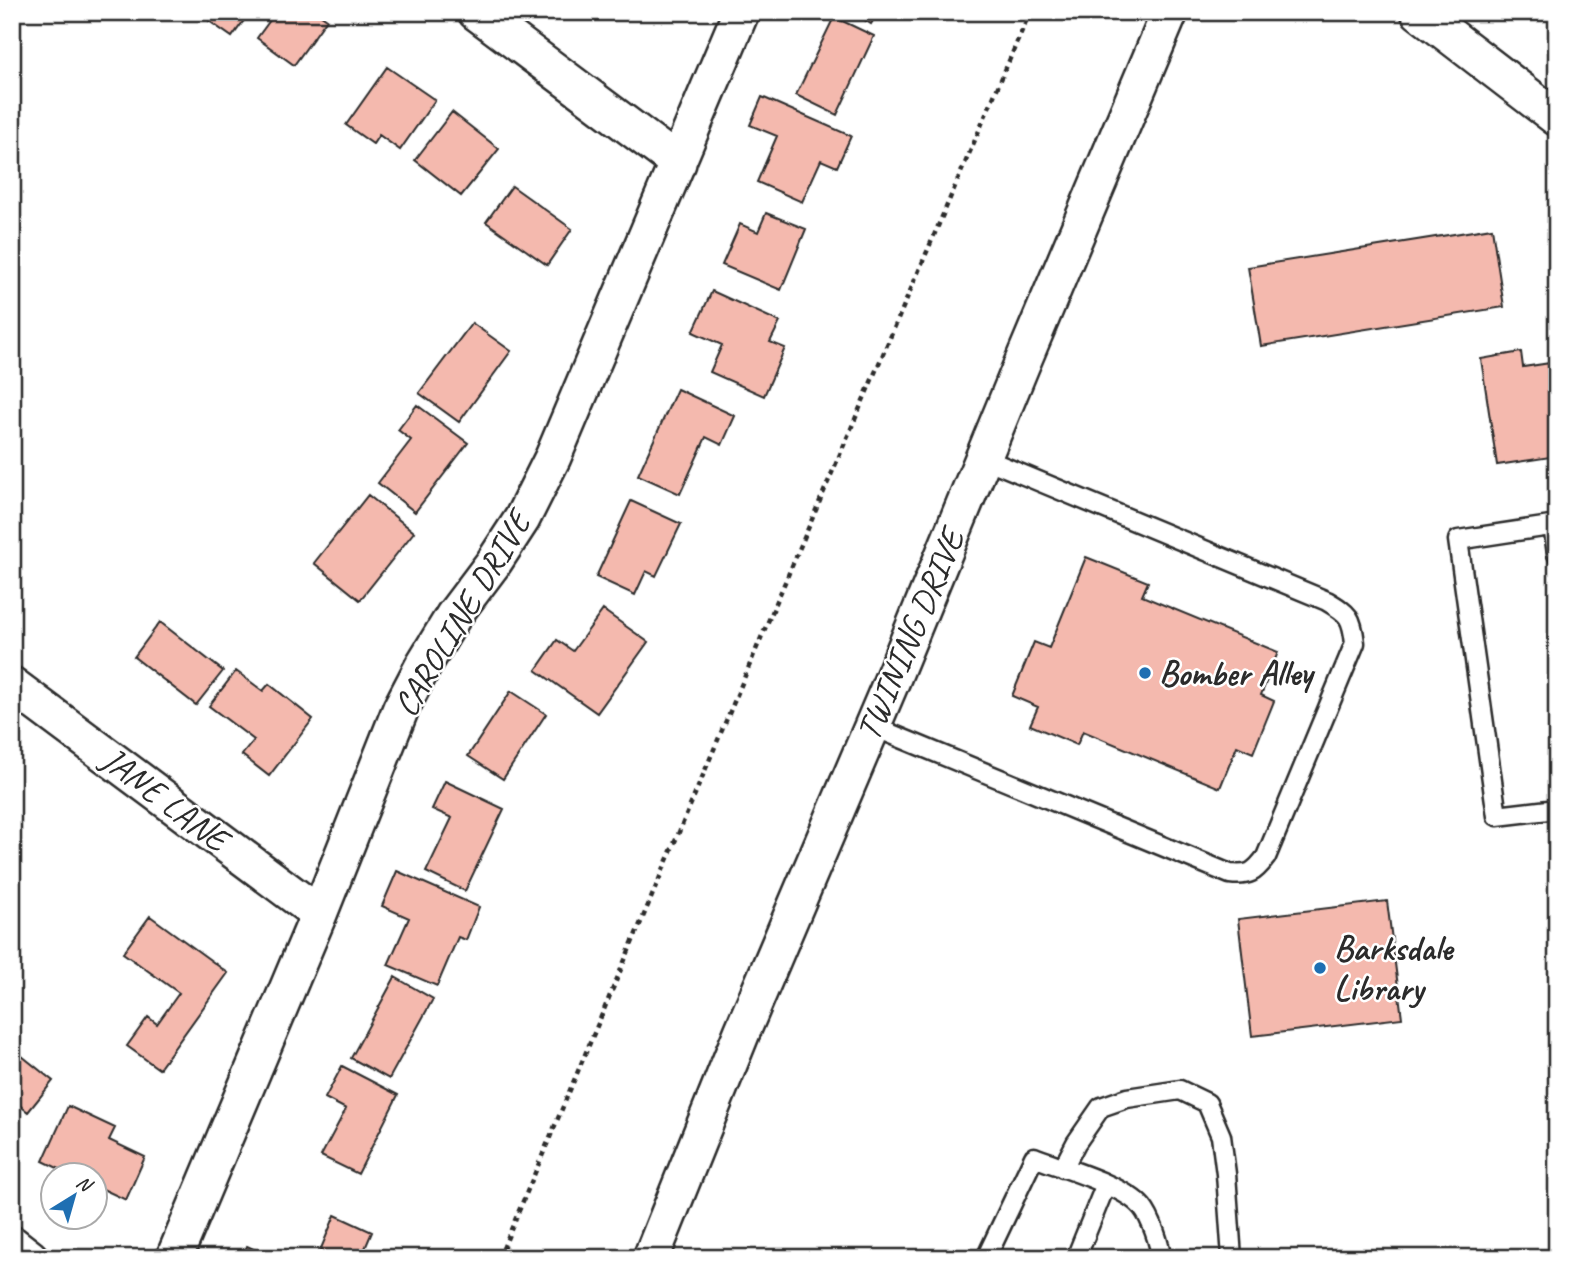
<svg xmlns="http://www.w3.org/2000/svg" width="1569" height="1270" font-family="Caveat,sans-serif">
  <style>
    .building { fill: #f4b9ae; stroke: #2b2b2b; stroke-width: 2 }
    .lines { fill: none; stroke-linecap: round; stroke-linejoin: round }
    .service-casing { stroke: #2b2b2b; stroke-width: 23 }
    .minor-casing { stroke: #2b2b2b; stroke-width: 40 }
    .path { stroke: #2b2b2b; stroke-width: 4.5; stroke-dasharray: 5 5; stroke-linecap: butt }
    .service { stroke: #fff; stroke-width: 18 }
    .minor { stroke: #fff; stroke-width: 35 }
    .poi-dot { fill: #1f6fb2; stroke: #fff; stroke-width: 2.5 }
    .labels { text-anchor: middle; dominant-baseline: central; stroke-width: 5; stroke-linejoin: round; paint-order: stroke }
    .street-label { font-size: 35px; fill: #2b2b2b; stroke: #fff }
    .poi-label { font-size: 35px; font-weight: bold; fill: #2b2b2b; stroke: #fff; text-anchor: start }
  </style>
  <rect width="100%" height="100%" fill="#fff"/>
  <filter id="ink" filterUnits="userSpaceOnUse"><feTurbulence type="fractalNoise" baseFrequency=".0143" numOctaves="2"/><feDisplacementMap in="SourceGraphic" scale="14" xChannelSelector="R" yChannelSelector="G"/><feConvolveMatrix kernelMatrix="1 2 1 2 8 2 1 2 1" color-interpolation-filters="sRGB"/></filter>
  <g filter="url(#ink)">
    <path class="building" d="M215,12H250L232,37L209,21Z
      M276,12H317L327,19L294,65L257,38Z
      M852,12H878L871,24Z
      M834,17L874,36L837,115L796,95Z
      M387,67L435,100L400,150L379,135L373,144L346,125Z
      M762,97L851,136L837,167L821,160L802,202L757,182L777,136L750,125Z
      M452,112L499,149L461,196L415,160Z
      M512,186L572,229L547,265L486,222Z
      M766,213L806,229L781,290L722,265L740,224L758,232Z
      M1492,228L1504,307L1261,346L1248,267Z
      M712,291L780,322L770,342L785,348L764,396L710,372L722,345L693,332Z
      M472,323L511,351L459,422L419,393Z
      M1521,352L1523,367L1557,362V456L1497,465L1481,359Z
      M677,389L735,416L722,445L706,437L680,494L638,475Z
      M417,405L468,443L415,512L378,483L411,440L398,430Z
      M368,495L414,532L360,600L314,563Z
      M631,501L681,524L656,576L646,571L635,595L596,577Z
      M1086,557L1148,582L1142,596L1278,652L1261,695L1274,701L1253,753L1237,746L1220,788L1083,731L1077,745L1030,725L1038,707L1012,696L1034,642L1049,648Z
      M603,610L648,642L597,713L536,670L557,640L573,651Z
      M160,622L223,671L196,705L134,657Z
      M236,671L263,691L269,684L313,719L269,776L242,755L254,740L209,706Z
      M511,691L546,714L503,779L468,756Z
      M445,781L504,809L465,891L426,872L452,818L432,809Z
      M397,871L479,907L466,940L458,937L437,986L388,965L409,918L382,906Z
      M1387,901L1402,1018L1252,1036L1238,919Z
      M150,916L228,973L159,1069L127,1046L148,1017L157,1024L179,993L123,953Z
      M395,977L433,999L389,1079L351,1058Z
      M12,1048L53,1081L28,1112L12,1099Z
      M342,1066L398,1095L358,1174L321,1156L346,1109L325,1098Z
      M68,1106L115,1128L109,1140L145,1157L126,1200L94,1185V1176H74L43,1161Z
      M335,1215L372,1232L361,1258H317Z
      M247,1246L273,1258H242Z"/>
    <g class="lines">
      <defs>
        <path id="service" d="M1553,525L1557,554
          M1557,525L1458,540L1497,816L1557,809
          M872,726L1230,874C1249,876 1254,873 1266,857L1355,643C1352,617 1349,614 1327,601L983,458
          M1063,1168L1076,1143L1101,1107L1127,1098L1180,1090L1207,1103L1221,1136L1226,1174L1232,1258
          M986,1258L1034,1157C1062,1168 1124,1185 1142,1207C1151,1218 1160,1244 1161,1258
          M1076,1258L1106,1184"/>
        <path id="minor" d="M476,12L678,163
          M1419,12L1557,118
          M12,685L319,914
          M12,1244L30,1258
          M174,1258L319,914L401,708L424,664L454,615L494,562L522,519L553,457L741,12
          M651,1258L742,1032L892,680L1021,366L1170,12"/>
      </defs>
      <use href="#service" class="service-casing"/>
      <use href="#minor" class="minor-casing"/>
      <path class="path" d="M499,1258L761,638L1030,12"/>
      <use href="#service" class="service"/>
      <use href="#minor" class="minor"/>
    </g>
  </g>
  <g class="poi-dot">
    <circle cx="1145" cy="673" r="7"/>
    <circle cx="1320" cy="968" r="7"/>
  </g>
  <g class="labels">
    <g class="street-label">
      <text transform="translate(462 614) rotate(-59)">CAROLINE DRIVE</text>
      <text transform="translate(910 635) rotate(-67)">TWINING DRIVE</text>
      <text transform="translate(165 799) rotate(37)">JANE LANE</text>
    </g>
    <g class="poi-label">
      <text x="1159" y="673">Bomber Alley</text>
      <text x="1334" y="948">Barksdale<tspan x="1334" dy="40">Library</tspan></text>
    </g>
  </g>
  <rect width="1569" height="1270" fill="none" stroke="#fff" stroke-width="42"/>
  <rect x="21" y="21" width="1527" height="1228" fill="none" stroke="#2b2b2b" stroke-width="2.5" filter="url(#ink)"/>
  <g transform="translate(74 1196) rotate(37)"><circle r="33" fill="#ffffff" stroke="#aaaaaa" stroke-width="2"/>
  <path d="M0-5L12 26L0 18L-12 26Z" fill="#1f6fb2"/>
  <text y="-10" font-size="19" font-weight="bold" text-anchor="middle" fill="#2b2b2b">N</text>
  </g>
</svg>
